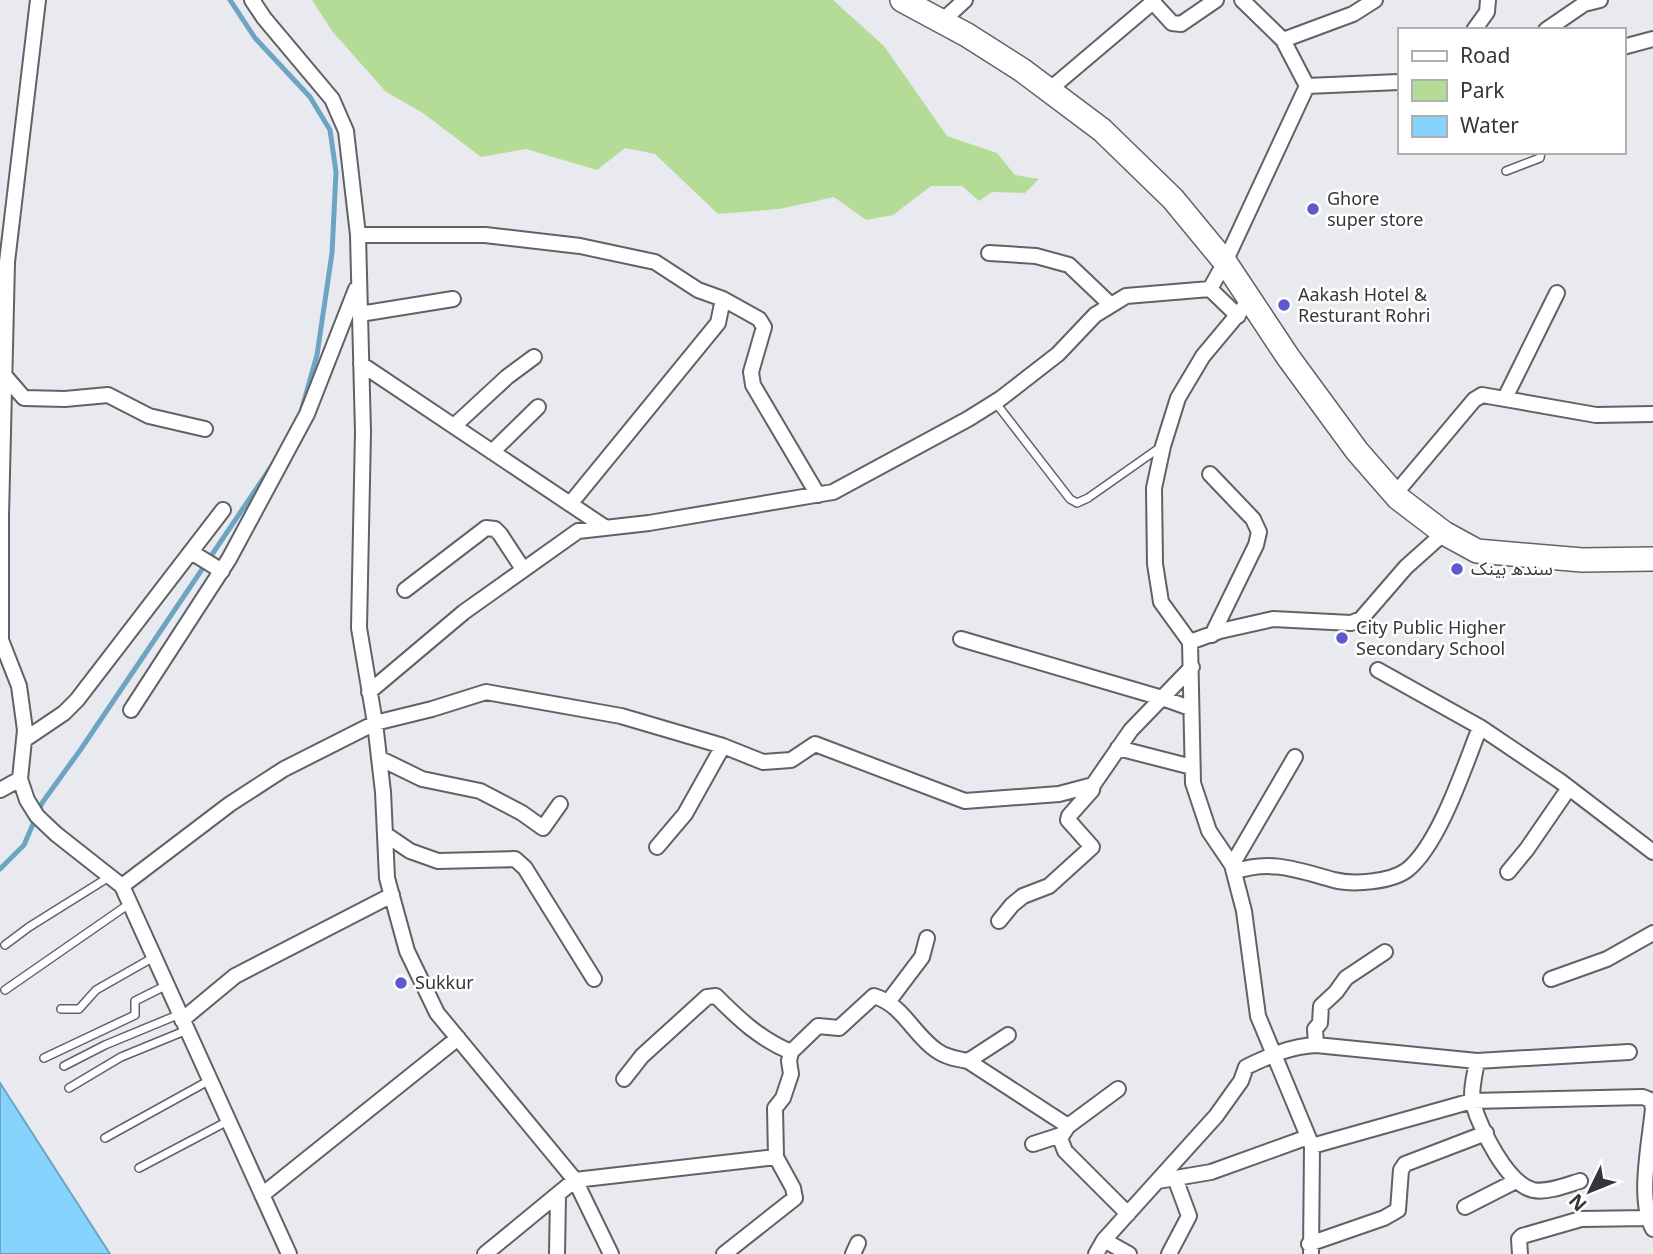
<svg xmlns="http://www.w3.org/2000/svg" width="1653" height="1254" font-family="Georgia,'Noto Sans Arabic',serif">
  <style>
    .green { fill: #b4dc97 }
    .water { fill: #86d3fe; stroke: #6ea4c3; stroke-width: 2 }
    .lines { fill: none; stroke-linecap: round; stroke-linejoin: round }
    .stream { stroke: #6ea4c3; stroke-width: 5 }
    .service-casing { stroke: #606266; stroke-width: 10 }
    .minor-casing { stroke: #606266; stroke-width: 18 }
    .primary-casing { stroke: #606266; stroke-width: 26 }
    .service { stroke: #fff; stroke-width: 7 }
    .minor { stroke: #fff; stroke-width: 14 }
    .primary { stroke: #fff; stroke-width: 23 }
    .poi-dot { fill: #5e58d1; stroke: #fff; stroke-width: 2.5 }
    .labels { text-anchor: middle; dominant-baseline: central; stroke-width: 5; stroke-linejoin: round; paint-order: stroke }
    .poi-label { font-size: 18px; fill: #363638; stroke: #fff; text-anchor: start }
  </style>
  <rect width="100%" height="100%" fill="#e8eaef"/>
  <path class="green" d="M312,0H833L884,46L947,136L997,153L1015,175L1039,179L1025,193L992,192L979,201L962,186H931L893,215L866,220L834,197L779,209L718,214L655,154L625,148L597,170L526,149L481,157L423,113L386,92L332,31Z"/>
  <path class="water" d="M0,1083L110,1254H0Z"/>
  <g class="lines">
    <path class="stream" d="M230,0L255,38L310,97L330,130L336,172L332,253L317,355L301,412
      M0,869L24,845L42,803L81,749L275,461"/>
    <defs>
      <path id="service" d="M1506,171L1540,158L1541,152
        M995,402L1070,499L1077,503L1088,498L1162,446
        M5,945L29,927L109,877
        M5,990L129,904
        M61,1009H79L96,990L154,957
        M44,1058L135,1015V1001L167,985
        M64,1066L105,1045L180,1014
        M69,1088L121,1057L187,1030
        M105,1138L210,1080
        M139,1168L228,1121"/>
      <path id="minor" d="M38,0L7,262L1,516V640L19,686L25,730L20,779L27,800L37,816L56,834L122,886L289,1254
        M252,0L264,18L332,99L346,131L358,235L363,432L359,628L375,723L383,792L387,878L407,951L437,1013L575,1180L611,1254
        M1151,0L1172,23L1181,24L1216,0
        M1242,0L1283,40L1307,86
        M942,21L965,0
        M1474,30L1487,12L1488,0
        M1546,30L1584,4L1600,0
        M1283,40L1353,14L1375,0
        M1623,47L1653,39
        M1049,90L1153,2
        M358,235H485L580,246L655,262L698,290L723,299L759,319L764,327L751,372L753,385L818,495
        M989,253L1036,256L1069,265L1111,305
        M1210,289L1225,262L1307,86L1399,82
        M1249,301L1203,356L1178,398L1163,446L1154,488L1155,564L1161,602L1190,642L1193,783L1209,831L1232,865L1244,911L1258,1016L1312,1146L1311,1254
        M360,314L453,299
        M361,364L606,528
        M5,376L24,398L65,399L108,395L149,416L205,429
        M1505,398L1557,293
        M454,426L507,377L534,357
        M492,452L538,407
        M1210,474L1253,519L1259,532L1256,545L1212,635
        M1395,494L1474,400L1482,395L1596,415L1653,414
        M570,504L718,323L723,299
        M191,552L222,571
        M405,590L486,528L495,529L500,534L523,569
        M961,639L1162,698L1190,708
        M1190,642L1220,631L1273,619L1351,623L1361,619L1406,567L1444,533
        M1378,670L1480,727L1560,781L1653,852
        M369,692L464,612L578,531L649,523L833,492L968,419L1000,399L1058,354L1095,315L1126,296L1210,289L1238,316
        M131,710L229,559L307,414L356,289
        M24,740L64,713L77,700L223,510
        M1118,748L1192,767
        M379,758L422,779L480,791L522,813L543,828L560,804
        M0,790L20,779
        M385,834L410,851L438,861L515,859L525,868L594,979
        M657,847L685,814L723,746
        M1232,865L1295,757
        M1234,872C1271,859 1297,870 1334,880C1353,885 1391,882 1407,870C1439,845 1465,765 1480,727
        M1508,872L1527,849L1569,788
        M122,886L230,804L284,769L375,723L432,709L486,692L621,716L723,746L763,762L791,760L815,744L965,801L1059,794L1093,785L1131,730L1192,667
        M999,921L1012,905L1023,896L1049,886L1092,847L1068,820L1069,816L1092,790L1093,785
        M1551,979L1607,959L1653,933
        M888,1002L922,957L927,938
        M182,1020L235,976L392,895
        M1316,1045L1315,1029L1320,1023L1321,1006L1336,992L1346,978L1385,952
        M968,1061L1008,1035
        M1477,1061C1475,1073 1470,1092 1473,1104C1481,1129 1506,1183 1533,1190C1547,1193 1567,1185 1580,1181
        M624,1079L642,1056L707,997L716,996C740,1020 760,1039 791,1052
        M1651,1101L1653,1108C1650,1142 1637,1199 1653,1229
        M1068,1126L1060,1138L1065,1151L1128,1214
        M1033,1144L1061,1135
        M1312,1146L1472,1101L1643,1097L1653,1101
        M1158,1181L1211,1172L1308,1137
        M262,1195L458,1038
        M1465,1207L1516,1181
        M1104,1240L1129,1254
        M1309,1244L1384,1218L1398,1210L1401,1170L1405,1164L1486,1133
        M485,1254L575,1180L776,1157
        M557,1254L558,1195
        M724,1254L795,1198L793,1188L776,1157L775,1108L783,1098L791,1074L789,1061L791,1052L818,1026L839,1028L874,996C903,1005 913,1034 936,1050C945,1057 957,1059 968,1061L1068,1126L1118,1089
        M853,1254L858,1243
        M1096,1254L1104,1240L1216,1116L1241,1081L1246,1067C1269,1056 1291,1046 1316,1045L1477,1061L1629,1052
        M1169,1254L1189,1216L1175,1178
        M1520,1254L1519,1239L1522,1236L1581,1219L1647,1218"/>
      <path id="primary" d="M902,0L967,35L1022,70L1102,130L1173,199L1225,262L1288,357L1357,451L1398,498L1444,533L1477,551L1582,560L1653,559"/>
    </defs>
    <use href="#service" class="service-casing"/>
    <use href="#minor" class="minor-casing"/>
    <use href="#primary" class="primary-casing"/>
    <use href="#service" class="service"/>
    <use href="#minor" class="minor"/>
    <use href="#primary" class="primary"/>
  </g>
  <g class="poi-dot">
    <circle cx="1313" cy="209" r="7"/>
    <circle cx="1284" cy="305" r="7"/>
    <circle cx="1457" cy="569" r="7"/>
    <circle cx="1342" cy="638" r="7"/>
    <circle cx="401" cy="983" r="7"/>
  </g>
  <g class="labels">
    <g class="poi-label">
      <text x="1327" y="199">Ghore<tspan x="1327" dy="21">super store</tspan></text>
      <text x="1298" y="295">Aakash Hotel &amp;<tspan x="1298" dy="21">Resturant Rohri</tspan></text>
      <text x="1471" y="569">سندھ بینک</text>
      <text x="1356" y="628">City Public Higher<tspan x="1356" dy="21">Secondary School</tspan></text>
      <text x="415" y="983">Sukkur</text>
    </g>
  </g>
  <rect x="1398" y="28" width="228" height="126" fill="#ffffff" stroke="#afafaf" stroke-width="2"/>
  <rect x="1412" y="51" width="35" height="10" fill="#ffffff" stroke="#afafaf" stroke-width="2"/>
  <text x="1460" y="63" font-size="21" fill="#363638">Road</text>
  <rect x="1412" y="80" width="35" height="21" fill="#b4dc97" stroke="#afafaf" stroke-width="2"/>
  <text x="1460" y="98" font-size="21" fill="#363638">Park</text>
  <rect x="1412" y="116" width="35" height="21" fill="#86d3fe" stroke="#afafaf" stroke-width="2"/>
  <text x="1460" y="133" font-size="21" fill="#363638">Water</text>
  <g transform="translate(1590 1191) rotate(227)" stroke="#ffffff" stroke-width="5" paint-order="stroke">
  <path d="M0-5L12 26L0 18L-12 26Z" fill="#363638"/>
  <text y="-10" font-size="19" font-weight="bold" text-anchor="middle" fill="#363638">N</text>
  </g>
</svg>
